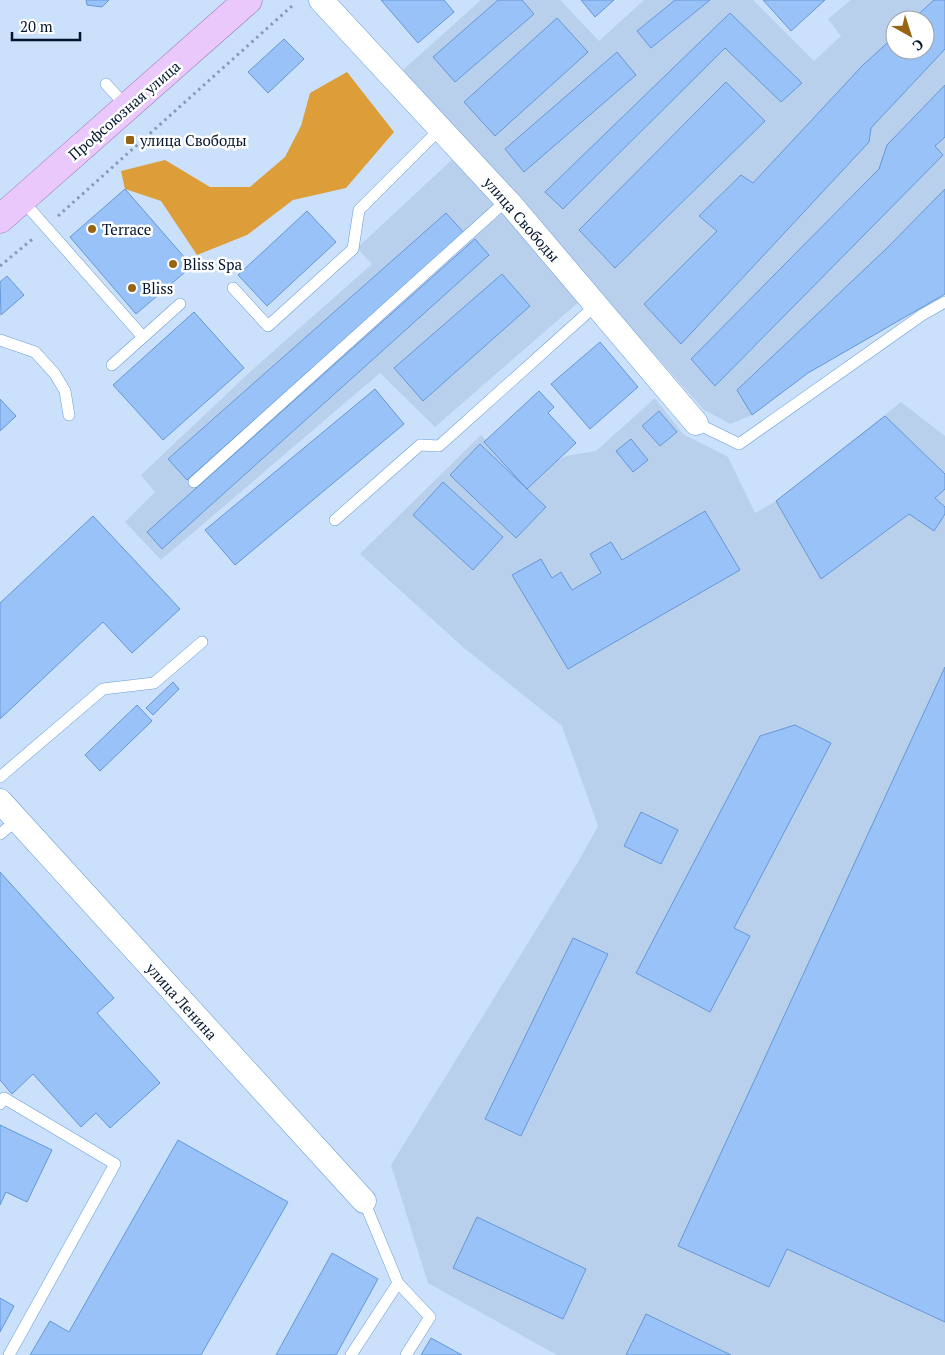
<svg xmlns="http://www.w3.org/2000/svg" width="945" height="1355" font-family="'PT Serif',serif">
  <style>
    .built { fill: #b9d0ed; fill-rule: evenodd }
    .green { fill: #dd9d38 }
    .building { fill: #99c3f8; stroke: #6497d6 }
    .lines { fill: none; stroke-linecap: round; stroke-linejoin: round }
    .lane-casing { stroke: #689cdb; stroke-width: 12 }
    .street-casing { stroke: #689cdb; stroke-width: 25 }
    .primary-casing { stroke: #9172b2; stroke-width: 29 }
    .path { stroke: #859ab4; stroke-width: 3; stroke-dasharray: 2.5 4; stroke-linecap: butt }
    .lane { stroke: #fff; stroke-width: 11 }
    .street { stroke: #fff; stroke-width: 24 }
    .primary { stroke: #ebc8fb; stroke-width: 28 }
    .poi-dot { fill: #956514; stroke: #fff; stroke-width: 2 }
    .labels { text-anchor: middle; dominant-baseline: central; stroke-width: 5; stroke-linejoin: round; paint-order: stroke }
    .street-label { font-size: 15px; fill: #03162e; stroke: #fff }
    .poi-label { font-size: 15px; fill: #03162e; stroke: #fff; text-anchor: start }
  </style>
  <rect width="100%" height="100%" fill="#cae0fb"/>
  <path class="built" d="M481,0H560L599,41L644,0H753L814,61L841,36L828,19L851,0H945V294L808,373L752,415L730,424L703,409L403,70ZM895,20H925V50H895Z
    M456,156L580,301L435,427L380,373L161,560L125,522L155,492L141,475L252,370L372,264L357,248Z
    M655,398L683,434L728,457L755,513L776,501L901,402L945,436V1355H557L428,1283L391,1165L581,857L598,826L562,726L464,648L360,554L481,435L527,479L566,456L596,451Z"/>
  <path class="green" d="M347,72L394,132L346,188L293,200L247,235L197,255L161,201L125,189L121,171L165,160L210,187H250L285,157L301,126L310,93Z"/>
  <path class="building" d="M86,0H109L102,7L87,5Z
    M381,0H444L454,12L418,43Z
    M498,0H522L534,14L455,82L433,57Z
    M581,0H614L595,17Z
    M675,0H710L651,48L637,31Z
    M763,0H825L791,31Z
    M934,0H945V49L871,128L869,142L681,344L644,304L717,231L699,216L741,175L753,183L863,65L895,36V50H925V20H912Z
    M730,13L802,83L781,102L725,48L563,209L545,192Z
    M557,18L588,52L495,136L464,102Z
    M284,39L304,59L268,93L248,72Z
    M617,52L636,75L524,172L505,149Z
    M726,82L765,121L615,268L579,230Z
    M945,85V137L935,146L943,155L715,386L691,359L879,169L887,145Z
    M125,189L192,266L136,314L70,237Z
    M945,189V294L808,373L752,415L737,390L886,249Z
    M307,211L336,242L267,306L238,275Z
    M446,213L464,233L187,480L168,459Z
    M475,239L489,255L162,549L147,532Z
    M502,274L530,306L423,401L394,368Z
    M7,276L24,295L1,315L0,282Z
    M194,312L244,368L163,440L113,385Z
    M600,342L638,387L590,429L551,384Z
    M375,389L404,424L235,565L205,530Z
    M539,391L554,407L548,413L576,443L527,489L484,442Z
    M0,399L16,416L0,431Z
    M659,411L677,432L660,446L642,426Z
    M885,416L945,474V489L935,498L945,507V514L934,531L909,514L821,579L776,501Z
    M631,439L648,460L633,472L616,451Z
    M480,444L546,507L516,538L450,475Z
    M443,482L503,537L473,570L413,515Z
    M705,511L740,570L568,669L512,575L541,559L552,578L561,572L572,590L601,573L590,554L611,542L622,560Z
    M93,516L180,609L132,653L103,622L0,719V603Z
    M945,667V1322L787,1249L769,1287L678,1246Z
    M173,682L179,689L153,715L146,708Z
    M137,705L152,721L100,771L85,755Z
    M795,725L831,743L734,928L750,936L710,1012L636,973L760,736Z
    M641,812L678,830L661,864L624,846Z
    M0,872L114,998L97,1013L160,1083L110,1128L96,1113L81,1127L33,1074L12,1094L0,1080Z
    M573,938L608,954L521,1136L485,1119Z
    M0,1125L52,1150L27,1202L6,1192L0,1205Z
    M178,1140L288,1202L201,1355H30L50,1321L69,1332Z
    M477,1217L586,1269L563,1319L453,1268Z
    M332,1253L378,1279L336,1355H276Z
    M0,1298L14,1306L0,1332Z
    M646,1314L731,1355H626Z
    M431,1338L462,1355H421Z"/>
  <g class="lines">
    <defs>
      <path id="lane" d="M106,84L127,107
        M22,200L143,337
        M233,288L268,326L353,249L359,210L440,129
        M0,340L35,352L55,374L65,391L69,415
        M112,365L180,304
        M696,423L739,444L922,315L945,302
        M194,482L507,200
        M335,520L420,445L439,446L596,305
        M0,777L103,689L154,683L202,642
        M0,834L17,820
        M0,1104L4,1098L115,1164L9,1355
        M398,1283L430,1317L406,1355
        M351,1355L398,1283L364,1201"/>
      <path id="street" d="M321,0L512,206L696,423
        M0,801L364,1201"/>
      <path id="primary" d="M0,219L248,0"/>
    </defs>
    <use href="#lane" class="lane-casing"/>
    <use href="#street" class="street-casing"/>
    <use href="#primary" class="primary-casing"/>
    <path class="path" d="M58,216L292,6
      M0,266L35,237"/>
    <use href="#lane" class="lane"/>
    <use href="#street" class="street"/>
    <use href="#primary" class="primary"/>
  </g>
  <g class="poi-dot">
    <rect x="125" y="135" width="10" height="10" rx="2.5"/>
    <circle cx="92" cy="229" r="5"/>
    <circle cx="173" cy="264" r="5"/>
    <circle cx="132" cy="288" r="5"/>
  </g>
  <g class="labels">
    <g class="street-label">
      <text transform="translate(124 110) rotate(-41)">Профсоюзная улица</text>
      <text transform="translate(522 219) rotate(49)">улица Свободы</text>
      <text transform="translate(182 1001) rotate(48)">улица Ленина</text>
    </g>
    <g class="poi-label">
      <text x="140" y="140">улица Свободы</text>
      <text x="102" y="229">Terrace</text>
      <text x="183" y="264">Bliss Spa</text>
      <text x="142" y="288">Bliss</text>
    </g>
  </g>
  <g transform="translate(910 35) rotate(141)"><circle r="24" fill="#ffffff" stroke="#9aa2ab"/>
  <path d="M0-4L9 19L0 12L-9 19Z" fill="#956514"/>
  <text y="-8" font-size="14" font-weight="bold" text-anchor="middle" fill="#03162e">С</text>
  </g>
  <path d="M12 32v8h68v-8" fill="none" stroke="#03162e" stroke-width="2.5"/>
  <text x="20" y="32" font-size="15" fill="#03162e" stroke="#ffffff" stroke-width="4" paint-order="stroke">20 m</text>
</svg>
